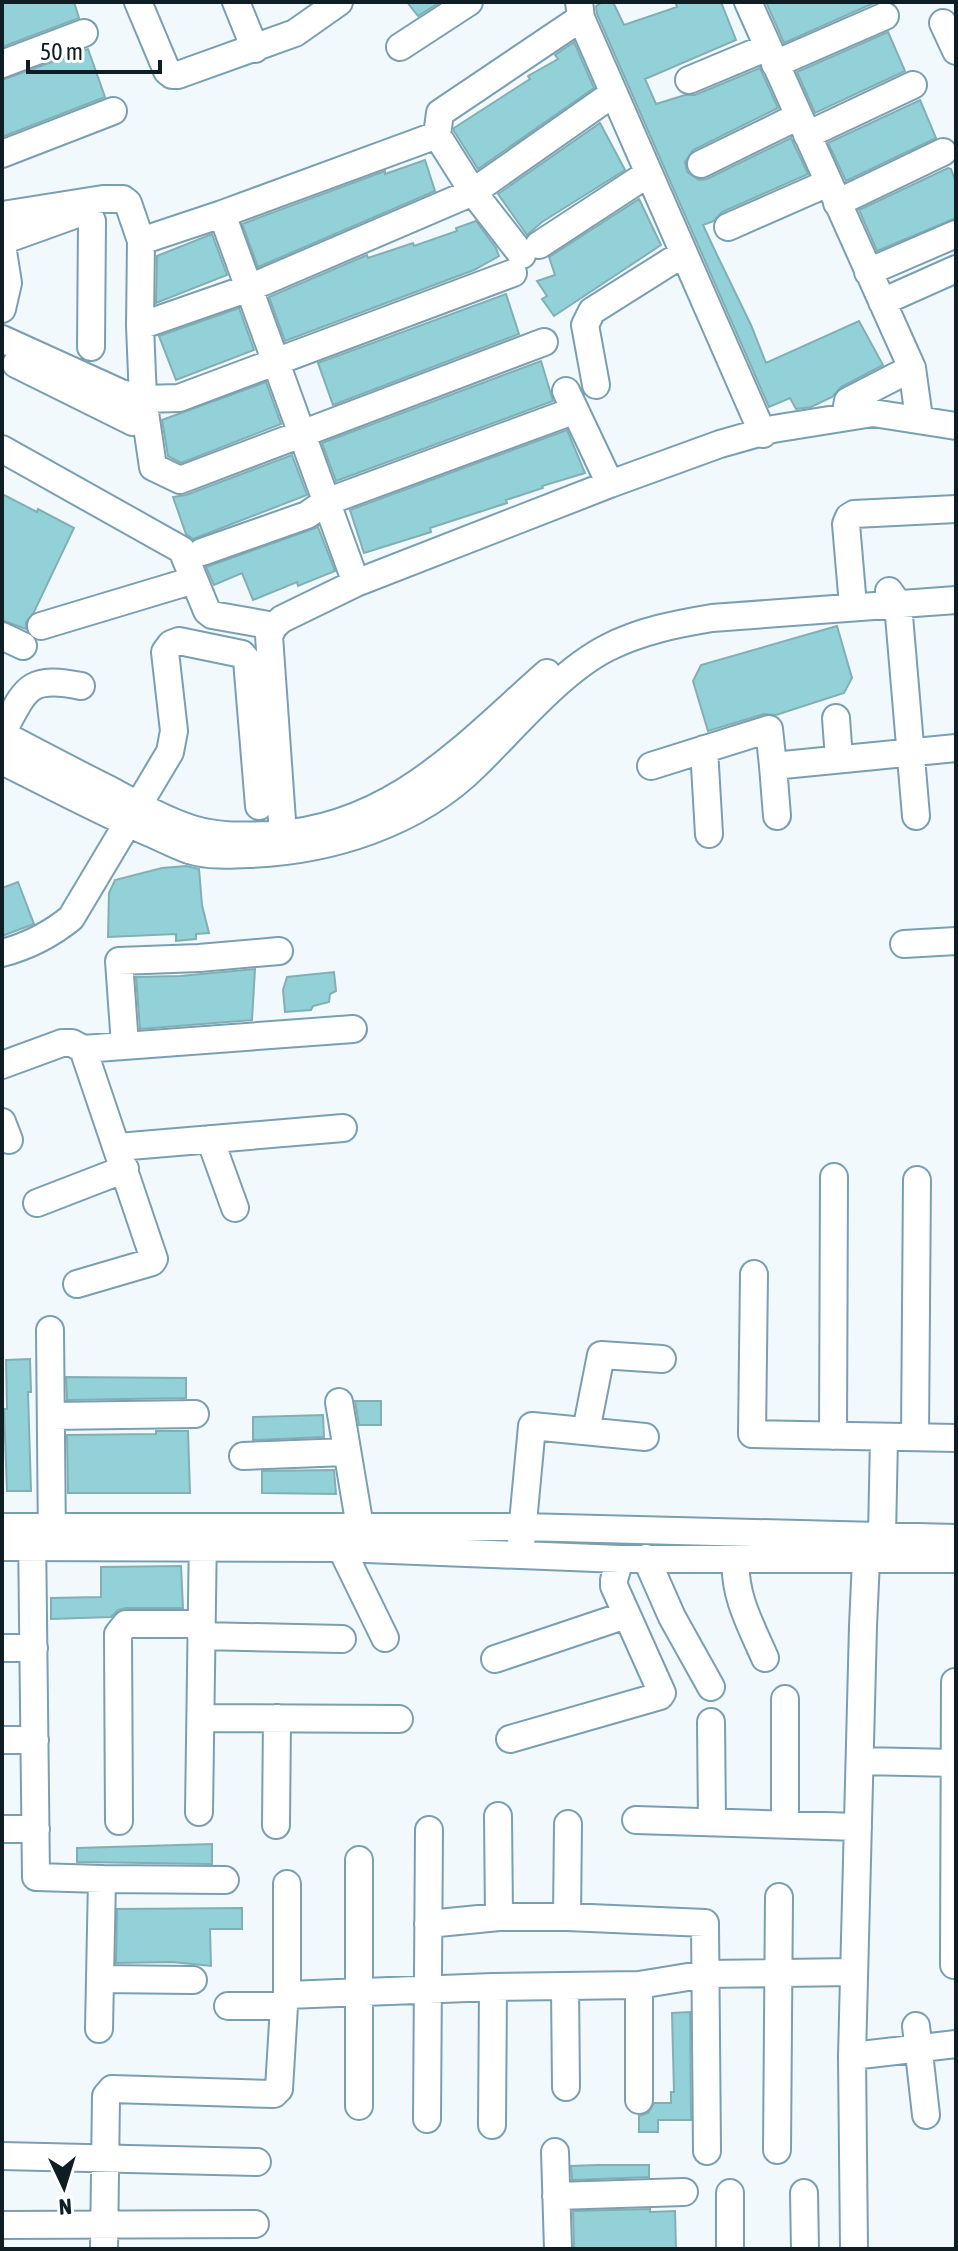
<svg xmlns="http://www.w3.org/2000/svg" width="958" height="2251" font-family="'Asap Condensed',sans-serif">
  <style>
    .building { fill: #93d1d8; stroke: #82afb4; stroke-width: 2 }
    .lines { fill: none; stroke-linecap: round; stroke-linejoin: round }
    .minor-casing { stroke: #7a9fb1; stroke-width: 30 }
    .minor { stroke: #fff; stroke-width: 26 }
  </style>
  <rect width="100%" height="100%" fill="#f1f9fd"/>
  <path class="building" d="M2,2H74L79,18L2,47Z
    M407,2H440L418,16Z
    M603,2H613L624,25L677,7L675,2H721L736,40L645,79L656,104L685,95H695L760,68L778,108L693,150L685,162L687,172L699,180L707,179L791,138L808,174L722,212L714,221L703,225L718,257L751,325L766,363L859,321L883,365L841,387L832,397L811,407L796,409L790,398L769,407L597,14L596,6Z
    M766,2H873L874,3L784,43Z
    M888,32L905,71L815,113L797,72Z
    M574,42L594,88L478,169L454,131V128L530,79L528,76L558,59L555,55Z
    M88,49L105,97L2,137V80Z
    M920,100L936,138L846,181L828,143Z
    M600,123L625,170L542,222L527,235L498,194Z
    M425,160L435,191L258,267L242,224L385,171V174Z
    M948,168L951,169L956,183V218L877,251L859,210Z
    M639,199L661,245L554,316L542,299L547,296L537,281L555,275L549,257Z
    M476,221L496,248L499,256L474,270L285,341L269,297L367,255L368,258L413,243L414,246L457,231L456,228Z
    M212,234L227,275L156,303L157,256Z
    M506,294L519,334L333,405L318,363Z
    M239,308L254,350L176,380L159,336Z
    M541,361L553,401L336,481L322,443Z
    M266,382L281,424L181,463L168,456L162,420Z
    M567,430L585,473L542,486L543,488L506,500L507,503L430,528L431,532L364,553L350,510Z
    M292,455L307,495L193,539L186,534L173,497L186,495Z
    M2,494L37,512L38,509L74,528L34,612L26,622V629L2,620Z
    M318,527L335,571L298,586L297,582L253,600L242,573L214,585L206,567Z
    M837,626L852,678L844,693L776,715L764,714L708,731L693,681L701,665Z
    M186,866L199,869L202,905L209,933L196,934V939L176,941V934L108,937L109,893L115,880L162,868Z
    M18,882L34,924L2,936V888Z
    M255,969L252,1020L140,1029L136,977L180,976Z
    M334,972L336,991L330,994L329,1002L313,1006L311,1010L285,1012L283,990L287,977Z
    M30,1359L31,1392H28L31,1491H7L4,1409H7L6,1360Z
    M66,1377L186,1378V1398L67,1400Z
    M355,1401H381V1425H359Z
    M323,1415L324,1437L253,1440V1417Z
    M156,1431H188L190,1493H68L67,1435L156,1434Z
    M334,1470L336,1494L262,1493V1471Z
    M181,1566L183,1608H126L118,1610L111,1617L51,1619V1598L101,1597V1567Z
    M212,1844V1864L77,1862V1848Z
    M242,1908V1929H210L211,1966L172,1962L116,1963L117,1909Z
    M690,2012L691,2120H658V2132H639V2116L648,2113L654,2103H671V2092H674L672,2013Z
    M597,2165H649V2177L572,2180L571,2166Z
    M650,2209V2212L675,2211L676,2249H574L573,2211Z"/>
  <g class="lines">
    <defs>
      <path id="minor" d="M138,2L167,71L172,75H178L295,33L339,2
        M236,2L255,49
        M748,2L912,368L848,401L845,417
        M581,18L763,434
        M943,23L956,51
        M400,47L469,2
        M2,64L84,33
        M775,64L885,16
        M689,80L768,47
        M807,135L913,85
        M2,154L113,111
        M701,164L799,116
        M837,203L943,152
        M222,214L356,583
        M2,215L103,199H123L128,203L141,241L140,326L143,399L153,467L180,480L544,342
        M728,227L828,183
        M2,241L80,213L89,215L92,221L91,347
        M141,241L222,214L437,135
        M2,245L8,283L2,309
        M539,245L649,173
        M522,255L473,192L437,135L440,113L581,18L579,2
        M868,272L956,234
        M882,302L956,269
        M140,326L249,288L473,192L614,93
        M2,339L121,393L143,399L179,398L513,273
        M16,364L133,422
        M912,368L919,418
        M596,385L585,325L592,311L684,253
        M566,391L610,484
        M2,449L182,550L207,611L212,615L274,626
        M202,552L307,515L326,502L562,415
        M889,591L898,604L916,816
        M852,594L846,524L849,517L854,514L956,509
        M41,626L194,580
        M2,636L23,646
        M836,718L839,759
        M2,733C26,689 27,675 81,686
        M2,734C38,753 74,772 110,790C136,804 164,820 192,829C218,837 244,836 271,835C392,828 462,748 547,673
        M704,749L709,834
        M2,761C51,785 99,811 150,833C162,838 175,845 189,850C208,856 229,855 249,854C330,851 417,824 476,765C514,728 560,672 607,648C640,631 676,624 712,618L956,600
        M651,766L769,729L773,766L956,748
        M773,766L777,816
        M284,849L269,636L274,626L282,619L356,583L610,484L720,444L773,429L873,413L956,426
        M904,944L956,941
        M2,953C29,946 50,935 71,918L170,752L174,731L165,652L171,644L179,641L242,654L247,660L259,806
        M125,1045L119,961L199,958L279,951
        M83,1049L353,1029
        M2,1065L62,1043H72L83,1049L154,1259L152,1262L77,1284
        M2,1122L9,1140
        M210,1139L235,1208
        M118,1147L343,1128
        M37,1203L125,1169
        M754,1274L752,1434L956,1438
        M50,1330L52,1543
        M339,1402L360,1527
        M51,1416L195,1414
        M586,1431L601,1355L662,1359
        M833,1436L834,1177
        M915,1437L917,1180
        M243,1456L347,1452
        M2,1527H522L956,1538
        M32,1532L36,1877L102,1879L99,2029
        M521,1544L532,1426L645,1437
        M2,1547L341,1548L620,1559H956
        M341,1548L385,1638
        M646,1558L672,1617L711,1687
        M736,1559C733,1594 751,1626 765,1658
        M201,1636L342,1639
        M2,1648H34
        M495,1659L626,1615
        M785,1699V1823
        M201,1718L399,1719
        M711,1722L712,1821
        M510,1739L660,1696L662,1693L614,1586V1580L620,1559
        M2,1740H35
        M860,1761L956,1763
        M199,1812L203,1532
        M498,1816L499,1917
        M636,1820L858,1827
        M119,1821L118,1634L126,1624H202
        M276,1825L277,1718
        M2,1829H36
        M102,1879L225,1880
        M567,1917L568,1824
        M428,1924L499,1917H567L705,1923L707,2151
        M954,1965L955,1682
        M100,1979L193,1980
        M565,1986L566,2087
        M287,1995V1884
        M228,2006H284
        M916,2026L926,2115
        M852,2056L956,2044
        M639,2100V1985
        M359,2106V1860
        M427,2119L429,1830
        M492,2125L493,1987
        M777,2150L779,1897
        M555,2152L558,2249
        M2,2156L257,2162
        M804,2193L805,2249
        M556,2196L684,2192
        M2,2225L255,2224
        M104,2249L106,2096L112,2089L274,2094L279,2089L284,2006L287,1995L493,1987L639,1985L706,1974L854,1972
        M730,2249V2193
        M854,2249L852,2056L863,1626L866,1560L882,1537L884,1437"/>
    </defs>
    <use href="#minor" class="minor-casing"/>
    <use href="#minor" class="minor"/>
  </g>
  <rect width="958" height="2251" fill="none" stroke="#0f1e25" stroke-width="8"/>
  <g transform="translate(64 2187) rotate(176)" stroke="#ffffff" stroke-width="6" paint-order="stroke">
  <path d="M0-6L14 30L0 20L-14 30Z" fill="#0f1e25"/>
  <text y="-12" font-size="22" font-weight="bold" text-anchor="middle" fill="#0f1e25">N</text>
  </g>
  <path d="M28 60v12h132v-12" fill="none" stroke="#0f1e25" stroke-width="4"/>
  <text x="40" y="60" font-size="24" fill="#0f1e25" stroke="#ffffff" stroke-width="6" paint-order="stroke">50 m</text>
</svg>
